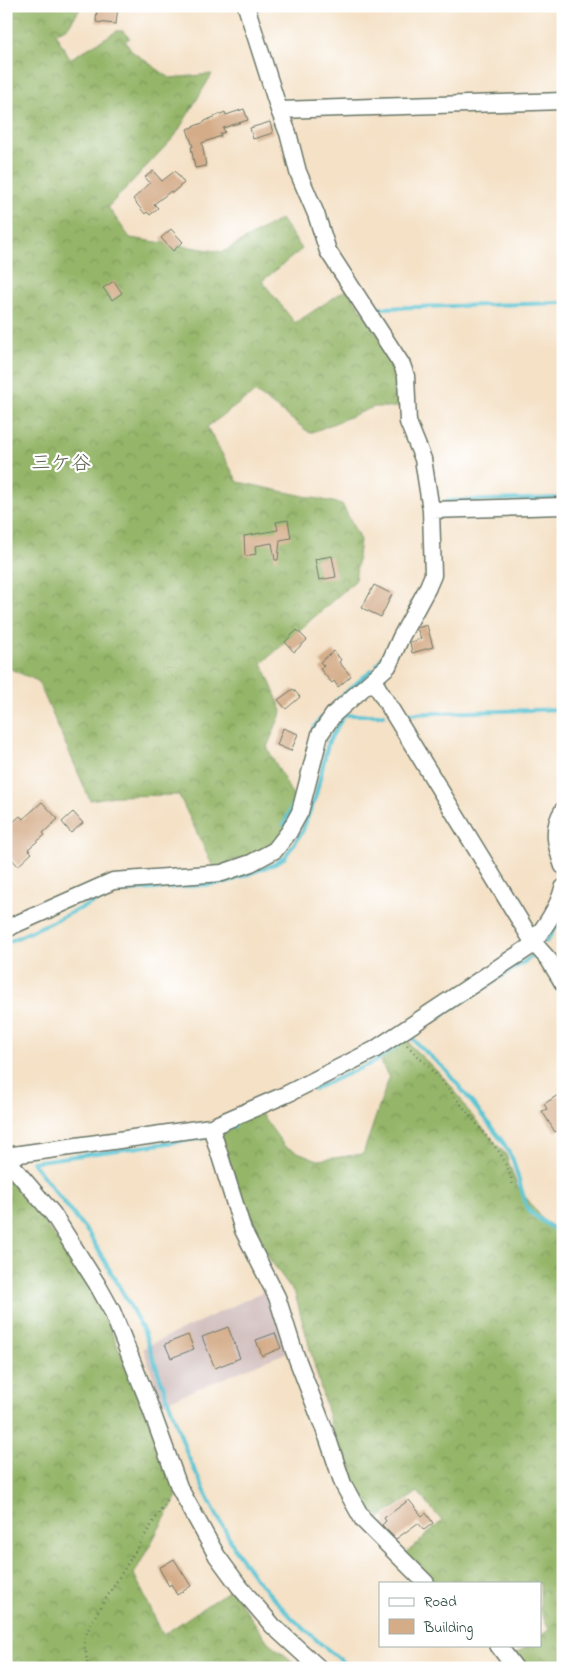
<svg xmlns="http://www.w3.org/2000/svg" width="569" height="1674" font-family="'Indie Flower','Klee One',sans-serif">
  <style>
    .industrial { fill: #d1bfbe }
    .forest { fill: url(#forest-crowns); stroke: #5a7a4e }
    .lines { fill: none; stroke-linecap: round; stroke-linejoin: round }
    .stream { stroke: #5ac5d4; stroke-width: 4 }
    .building { fill: #d4ac88 }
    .minor-casing { stroke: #6a7667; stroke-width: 19 }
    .path { stroke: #6a7667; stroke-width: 2.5; stroke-dasharray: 1 4; stroke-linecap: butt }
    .minor { stroke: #fff; stroke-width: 16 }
    .labels { text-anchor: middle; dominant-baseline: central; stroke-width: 4.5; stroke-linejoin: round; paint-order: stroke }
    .quarter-label { font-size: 20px; fill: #5e6451; stroke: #fff }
  </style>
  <defs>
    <pattern id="forest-crowns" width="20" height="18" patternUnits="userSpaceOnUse" patternTransform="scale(1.25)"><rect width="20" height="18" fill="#95b669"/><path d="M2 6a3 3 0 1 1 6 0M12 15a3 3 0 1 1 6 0" fill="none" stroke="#799557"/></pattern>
  </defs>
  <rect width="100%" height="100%" fill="#fff"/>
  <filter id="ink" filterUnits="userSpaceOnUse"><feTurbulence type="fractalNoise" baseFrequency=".02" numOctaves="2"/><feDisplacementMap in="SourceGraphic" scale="10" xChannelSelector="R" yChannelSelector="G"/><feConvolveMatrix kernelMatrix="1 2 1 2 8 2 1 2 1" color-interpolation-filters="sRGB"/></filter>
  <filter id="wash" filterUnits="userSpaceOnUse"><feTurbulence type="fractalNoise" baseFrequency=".0096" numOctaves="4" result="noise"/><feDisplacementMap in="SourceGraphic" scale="20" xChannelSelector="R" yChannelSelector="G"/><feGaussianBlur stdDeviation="1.12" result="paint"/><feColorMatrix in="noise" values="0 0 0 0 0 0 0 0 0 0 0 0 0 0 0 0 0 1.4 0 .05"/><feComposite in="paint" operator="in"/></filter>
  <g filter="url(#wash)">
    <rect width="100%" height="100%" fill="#f4e1c6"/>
    <path class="industrial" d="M269,1289L290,1351L162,1403L143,1348Z"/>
    <path class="forest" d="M6,6H82L68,27L55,33L70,59L117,31H123L130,38L125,41L133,52L170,78L212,74L175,136L108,207L130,238L223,252L281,219L302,249L262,281L295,323L347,289L397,363L404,407H374L310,433L255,392L207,427L238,482L342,504L360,540L355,581L262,663L282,711L267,747L299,808L272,846L214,869L179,795L115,796L90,800L38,681L6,667Z
      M405,1036L412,1047L447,1081L460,1098L468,1111L506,1155L517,1186L544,1221L563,1232V1668H519L512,1657L528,1645H540V1636L549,1630L540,1611V1583H430L403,1556L442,1521L418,1492L371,1524L341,1462L295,1294L252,1235L220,1131L259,1111L285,1147L318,1160L363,1154L389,1078L377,1055Z
      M6,1172L82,1273L101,1307L145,1411L177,1496L134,1574L163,1635L231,1589L268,1642L301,1668H6Z"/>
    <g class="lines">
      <path class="stream" d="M296,189L300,197
        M379,308L563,303
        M446,501L563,498
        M377,665L386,652
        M336,701L372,670
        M405,714L563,709
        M312,735L313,729L321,718
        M284,825L296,797
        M546,942L563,916
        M6,943L116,892L225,883L275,864L285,857L302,832L316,795L328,743L344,715H384
        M556,985L563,999
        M433,1021L536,954L538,956
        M410,1035L418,1045L448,1072L503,1142L513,1160L526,1205L530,1212L563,1236
        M314,1089L374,1062L400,1044
        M223,1131L235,1125
        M32,1162L89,1234L127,1300L144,1332L188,1456L209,1500L236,1551L256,1579L291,1617L321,1644L351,1668
        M32,1162L204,1138"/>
    </g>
    <g id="blocks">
      <path class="building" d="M97,6H118L116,24L96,22Z
        M244,109L248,120L223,128L225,132L220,134L221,136L202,143L206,166L195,168L191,147H193L187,129L205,122V121L225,112L226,115Z
        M270,122L273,133L253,139L250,128Z
        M153,171L162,181L175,171L184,183L172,193L171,191L154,204L158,208L150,215L147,212L145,214L133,199L150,183L145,177Z
        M171,229L183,242L173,251L161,238Z
        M114,281L122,293L112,300L103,288Z
        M288,520L291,538L280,540L278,560H275L272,543L255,546L256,554L245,556L244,536L278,530L276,522Z
        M332,556L336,577L319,580L315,559Z
        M374,585L392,594L381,617L362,608Z
        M427,625L433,647L412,653L410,642L421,639L417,628Z
        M297,630L307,640L294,652L285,642Z
        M334,651L341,660L339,662L351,676L338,687L334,681L332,683L320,669L324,666L320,662Z
        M293,689L300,697L286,709L278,700Z
        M283,728L298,734L291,751L277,745Z
        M42,802L58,819L43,833L45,835L28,849L32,853L18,866L6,852V828L20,816L23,819Z
        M73,812L83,823L71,833L62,822Z
        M558,1095L563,1102V1127L555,1132L542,1111L547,1109L544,1104Z
        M228,1327L240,1358L215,1368L202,1337Z
        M275,1333L281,1348L262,1356L256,1340Z
        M188,1335L194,1349L171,1358L165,1344Z
        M409,1500L422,1516L426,1513L433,1523L424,1530L418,1523L396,1539L382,1525L386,1521L384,1518Z
        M174,1559L191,1586L177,1595L171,1584L169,1586L159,1568Z"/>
    </g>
  </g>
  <g filter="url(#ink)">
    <use href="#blocks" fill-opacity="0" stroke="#6a7667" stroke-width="1"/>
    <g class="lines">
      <defs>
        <path id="minor" d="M279,110L563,101
          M431,510L563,506
          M373,680L533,942L549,960L563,983
          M563,810C551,829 556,846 563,866
          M6,930L14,925L113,881L222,873L251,863L275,850L289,832L300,812L320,734L334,714L388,666L401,637L427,589L433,575L431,510L423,459L408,422L406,376L402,365L328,251L316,214L298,172L288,133L279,110L246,6
          M211,1127L243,1230L277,1297L294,1351L328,1439L343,1484L363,1520L426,1583
          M6,1156L211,1127L287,1094L374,1050L528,948C542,931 558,910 563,888
          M6,1159L53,1214L97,1284L112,1311L148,1401L179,1487L217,1556L239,1586L273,1626L319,1668
          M498,1645L515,1668"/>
      </defs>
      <use href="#minor" class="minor-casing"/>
      <path class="path" d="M407,1045L443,1082L500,1153L511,1176L513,1186
        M88,1668L84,1640L91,1623L168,1498"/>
      <use href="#minor" class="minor"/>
    </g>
  </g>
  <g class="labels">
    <g class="quarter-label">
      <text x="61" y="464">三ケ谷</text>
    </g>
  </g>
  <rect width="569" height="1674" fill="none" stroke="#fff" stroke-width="25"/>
  <rect x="379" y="1582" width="162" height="65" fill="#ffffff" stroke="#a5b1ae"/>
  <rect x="389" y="1598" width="25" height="8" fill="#ffffff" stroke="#a5b1ae"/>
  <text x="424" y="1606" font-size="15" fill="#1f3d34">Road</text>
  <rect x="389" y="1619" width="25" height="15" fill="#d4ac88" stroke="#a5b1ae"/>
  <text x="424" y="1632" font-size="15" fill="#1f3d34">Building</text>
</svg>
